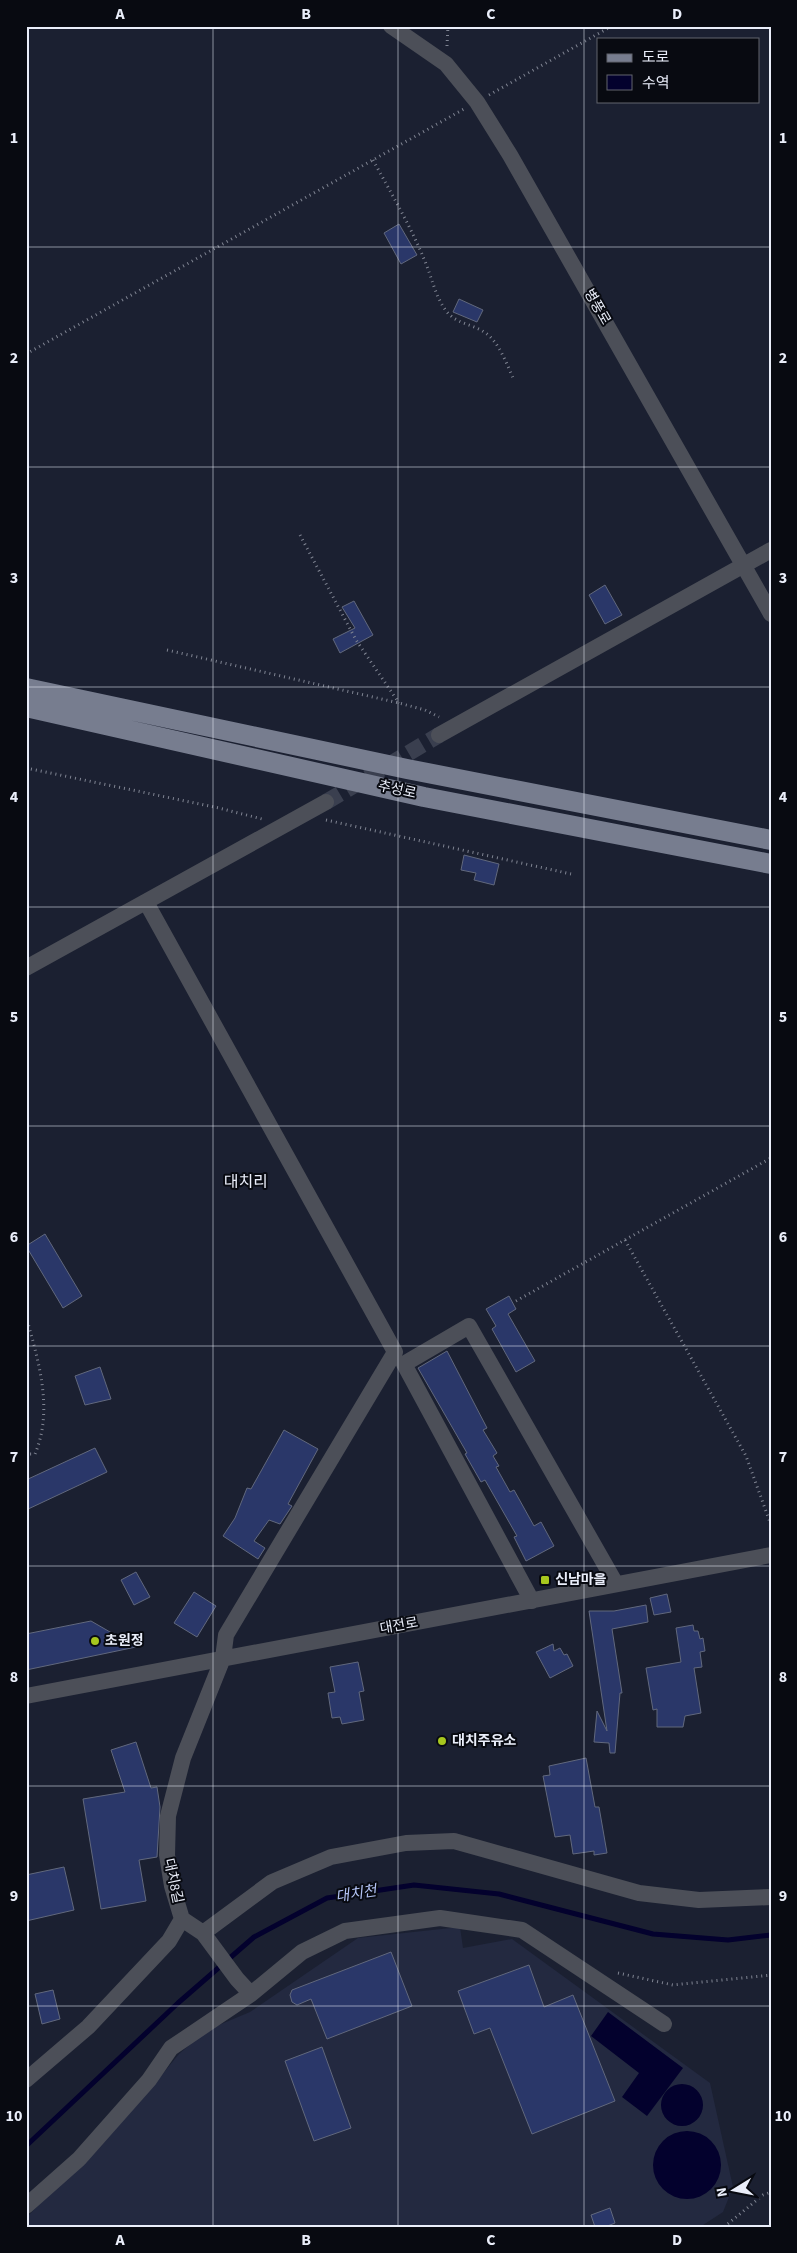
<svg xmlns="http://www.w3.org/2000/svg" width="797" height="2253" font-family="'Source Sans 3','Noto Sans KR',sans-serif">
  <style>
    .built { fill: #232940 }
    .water { fill: #03012d }
    .lines { fill: none; stroke-linecap: round; stroke-linejoin: round }
    .stream { stroke: #03012d; stroke-width: 5 }
    .building { fill: #2a3769; stroke: #61687d }
    .minor-tunnel { stroke: #3a3f4f; stroke-width: 16; stroke-dasharray: 16 8; stroke-linecap: butt }
    .path { stroke: #808593; stroke-width: 3; stroke-dasharray: 1 4; stroke-linecap: butt }
    .minor { stroke: #4c4f58; stroke-width: 16 }
    .major { stroke: #777d8f; stroke-width: 20 }
    .grid { fill: none; stroke: #eaeefa; stroke-width: 1; stroke-opacity: 0.55 }
    .poi-dot { fill: #a7c71e; stroke: #080a11; stroke-width: 2 }
    .labels { text-anchor: middle; dominant-baseline: central; stroke-width: 4; stroke-linejoin: round; paint-order: stroke }
    .street-label { font-size: 14px; fill: #eaeefa; stroke: #080a11 }
    .poi-label { font-size: 14px; font-weight: bold; fill: #eaeefa; stroke: #080a11; text-anchor: start }
    .water-label { font-size: 15px; font-style: italic; fill: #b2c2f3; stroke: #080a11 }
    .quarter-label { font-size: 16px; fill: #eaeefa; stroke: #080a11 }
    .neatline { fill: none; stroke: #eaeefa; stroke-width: 2 }
    .grid-label { font-size: 16px; text-anchor: middle; font-weight: bold; fill: #eaeefa }
  </style>
  <rect width="100%" height="100%" fill="#1b2031"/>
  <path class="built" d="M460,1927L463,1948L512,1939L710,2083L733,2187L723,2212L700,2227H29L26,2218L137,2105L179,2054L207,2030L250,2012L358,1938Z"/>
  <path class="water" d="M608,2012L683,2068L647,2116L622,2097L639,2073L591,2036Z
    M661 2105a21 21 0 1 1 42 0a21 21 0 1 1-42 0Z
    M653 2165a34 34 0 1 1 68 0a34 34 0 1 1-68 0Z"/>
  <g class="lines">
    <path class="stream" d="M26,2146L178,2003L254,1937L327,1898L414,1885L499,1894L653,1934L728,1940L771,1935"/>
  </g>
  <path class="building" d="M399,224L417,255L401,264L384,233Z
    M459,299L483,310L477,322L453,312Z
    M605,585L622,615L605,624L589,595Z
    M354,601L373,635L340,653L333,639L355,628L342,607Z
    M464,855L499,864L494,885L474,880L476,873L461,870Z
    M45,1234L82,1296L63,1308L26,1246Z
    M509,1296L516,1309L508,1314L535,1361L516,1372L492,1329L496,1326L486,1309Z
    M447,1351L487,1428L483,1430L497,1453L493,1456L499,1466L496,1467L510,1492L514,1490L534,1526L541,1522L554,1546L526,1561L514,1537L517,1536L485,1480L481,1482L465,1454L467,1453L418,1368Z
    M100,1367L111,1399L85,1405L75,1376Z
    M284,1430L318,1449L288,1504L292,1506L280,1524L269,1520L254,1541L265,1548L258,1559L223,1536L235,1518L247,1488L251,1489Z
    M95,1448L107,1472L26,1510V1480Z
    M136,1572L150,1597L134,1605L121,1580Z
    M194,1592L216,1606L197,1637L174,1623Z
    M667,1594L671,1612L654,1615L650,1598Z
    M646,1605L648,1622L612,1629L622,1693H620L615,1753H610L609,1743L594,1742L597,1711L607,1731L589,1611H614Z
    M91,1621L136,1647L26,1670V1634Z
    M693,1625L694,1631H698L700,1639L703,1638L705,1651L700,1652L702,1667L694,1668L701,1713L685,1716L683,1727H657V1709L653,1710L646,1668L681,1662L676,1628Z
    M553,1644L554,1651L560,1648L564,1655L567,1654L573,1666L550,1678L536,1652Z
    M358,1662L364,1691L359,1692L364,1720L342,1724L340,1717L332,1718L328,1693L335,1692L330,1667Z
    M136,1742L151,1788L157,1787L160,1807L157,1857L139,1860L146,1901L101,1909L83,1799L125,1792L111,1750Z
    M586,1758L595,1807H599L607,1853L594,1855V1851L573,1854L570,1835L555,1837L543,1776L550,1775L549,1766Z
    M64,1867L74,1910L26,1921V1875Z
    M391,1952L412,2006L327,2039L311,1999L297,2005L292,2002L290,1995L292,1990Z
    M529,1965L544,2007L573,1995L615,2101L532,2134L490,2028L474,2034L458,1991Z
    M53,1990L60,2019L42,2024L35,1994Z
    M322,2047L351,2128L314,2141L285,2061Z
    M610,2208L615,2223L605,2227H595L591,2215Z"/>
  <g class="lines">
    <path class="minor-tunnel" d="M326,802L439,735"/>
    <path class="path" d="M447,46L448,26
      M489,95L612,26
      M373,160C391,193 410,225 424,259C432,277 435,297 447,312C457,324 472,324 484,332C499,341 507,365 514,380
      M26,354L464,109
      M300,535L356,640L399,703
      M167,650L399,703L425,710L439,717
      M26,768L219,808L262,819
      M326,820L571,874
      M625,1240L746,1456L771,1525
      M516,1301L771,1158
      M26,1316C38,1360 54,1409 35,1454H26
      M618,1973L673,1985L771,1975
      M724,2227L763,2195L771,2192"/>
    <path class="minor" d="M391,26L446,64L477,102L510,155L771,614
      M439,735L771,550
      M26,968L326,802
      M532,1601L404,1364L469,1326L616,1584
      M26,1696L771,1555
      M182,1919L203,1933L237,1979L251,1994
      M203,1933L272,1882L331,1857L406,1843L454,1841L639,1893L699,1900L771,1897
      M26,2080L88,2027L169,1941L182,1919L172,1886L167,1855L168,1816L183,1758L223,1658L226,1635L395,1352L146,902
      M26,2206L79,2159L149,2080L171,2048L251,1994L302,1952L345,1931L440,1918L522,1930L664,2024"/>
    <path class="major" d="M26,688L407,769L771,840
      M26,707L424,797L771,864"/>
  </g>
  <path class="grid" d="M213,26V2227M398,26V2227M584,26V2227M26,247H771M26,467H771M26,687H771M26,907H771M26,1126H771M26,1346H771M26,1566H771M26,1786H771M26,2006H771"/>
  <g class="poi-dot">
    <rect x="540" y="1575" width="10" height="10" rx="2.5"/>
    <circle cx="95" cy="1641" r="5"/>
    <circle cx="442" cy="1741" r="5"/>
  </g>
  <g class="labels">
    <g class="street-label">
      <text transform="translate(597 307) rotate(60)">병풍로</text>
      <text transform="translate(397 790) rotate(13)">추성로</text>
      <text transform="translate(399 1626) rotate(-10)">대전로</text>
      <text transform="translate(173 1881) rotate(78)">대치8길</text>
    </g>
    <g class="poi-label">
      <text x="555" y="1580">신남마을</text>
      <text x="105" y="1641">초원정</text>
      <text x="452" y="1741">대치주유소</text>
    </g>
    <g class="water-label">
      <text transform="translate(356 1894) rotate(-9)">대치천</text>
    </g>
    <g class="quarter-label">
      <text x="246" y="1182">대치리</text>
    </g>
  </g>
  <rect width="797" height="2253" fill="none" stroke="#080a11" stroke-width="55"/>
  <rect x="597" y="38" width="162" height="65" fill="#080a11" stroke="#62656e"/>
  <rect x="607" y="54" width="25" height="8" fill="#777d8f" stroke="#62656e"/>
  <text x="642" y="62" font-size="15" fill="#eaeefa">도로</text>
  <rect x="607" y="75" width="25" height="15" fill="#03012d" stroke="#62656e"/>
  <text x="642" y="88" font-size="15" fill="#eaeefa">수역</text>
  <g transform="translate(734 2190) rotate(260)" stroke="#080a11" stroke-width="4" paint-order="stroke">
  <path d="M0-4L9 19L0 12L-9 19Z" fill="#eaeefa"/>
  <text y="-8" font-size="14" font-weight="bold" text-anchor="middle" fill="#eaeefa">N</text>
  </g>
  <rect x="28" y="28" width="742" height="2198" class="neatline"/>
  <g class="grid-label">
    <text x="120" y="19">A</text>
    <text x="306" y="19">B</text>
    <text x="491" y="19">C</text>
    <text x="677" y="19">D</text>
    <text x="14" y="143">1</text>
    <text x="783" y="143">1</text>
    <text x="14" y="363">2</text>
    <text x="783" y="363">2</text>
    <text x="14" y="583">3</text>
    <text x="783" y="583">3</text>
    <text x="14" y="802">4</text>
    <text x="783" y="802">4</text>
    <text x="14" y="1022">5</text>
    <text x="783" y="1022">5</text>
    <text x="14" y="1242">6</text>
    <text x="783" y="1242">6</text>
    <text x="14" y="1462">7</text>
    <text x="783" y="1462">7</text>
    <text x="14" y="1682">8</text>
    <text x="783" y="1682">8</text>
    <text x="14" y="1901">9</text>
    <text x="783" y="1901">9</text>
    <text x="14" y="2121">10</text>
    <text x="783" y="2121">10</text>
    <text x="120" y="2245">A</text>
    <text x="306" y="2245">B</text>
    <text x="491" y="2245">C</text>
    <text x="677" y="2245">D</text>
  </g>
</svg>
